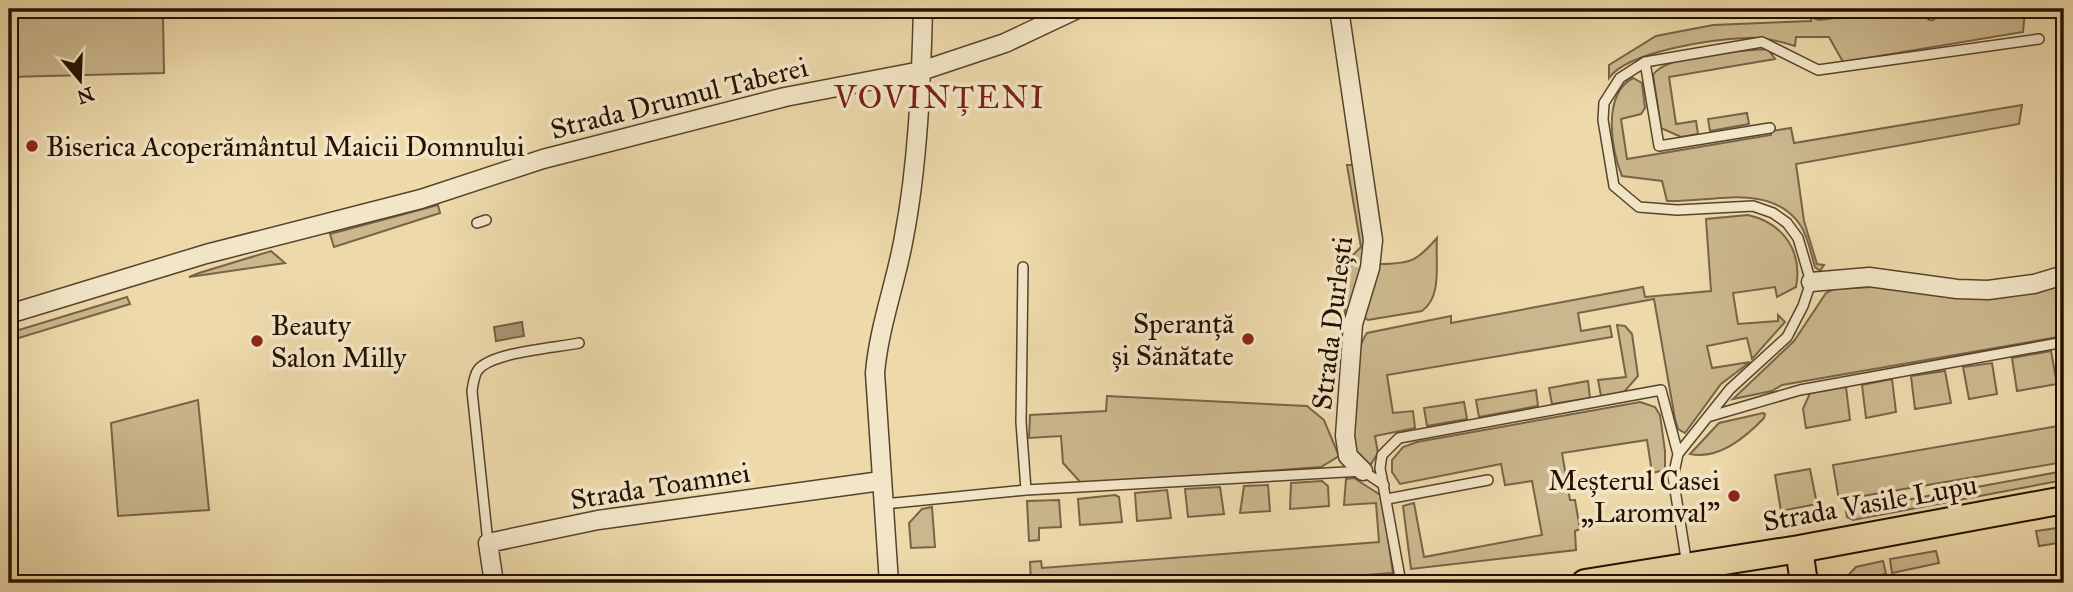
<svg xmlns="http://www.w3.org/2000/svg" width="2073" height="592" font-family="'IM FELL Great Primer',serif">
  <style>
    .green { fill: #cbb78d; stroke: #786447; stroke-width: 2 }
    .water { fill: #a99571; stroke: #746044; stroke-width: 2 }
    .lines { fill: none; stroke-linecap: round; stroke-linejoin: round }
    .lane-casing { stroke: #56432b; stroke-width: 12 }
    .street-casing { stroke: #56432b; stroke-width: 21 }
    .primary-casing { stroke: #241101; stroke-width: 30 }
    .lane { stroke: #f3e6c8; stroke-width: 9 }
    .street { stroke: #f3e6c8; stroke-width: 18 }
    .primary { stroke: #edd9aa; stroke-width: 26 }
    .poi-dot { fill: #8f2418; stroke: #f3e6c8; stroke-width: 2.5 }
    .labels { text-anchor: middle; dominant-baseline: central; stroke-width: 7; stroke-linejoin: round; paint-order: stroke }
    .street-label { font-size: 28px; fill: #241101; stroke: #f3e6c8 }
    .poi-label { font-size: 28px; fill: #241101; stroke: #f3e6c8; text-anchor: start }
    .quarter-label { font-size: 32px; letter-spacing: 2px; fill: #7a1f14; stroke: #f3e6c8 }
  </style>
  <rect width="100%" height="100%" fill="#edd9aa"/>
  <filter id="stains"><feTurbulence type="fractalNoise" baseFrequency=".00286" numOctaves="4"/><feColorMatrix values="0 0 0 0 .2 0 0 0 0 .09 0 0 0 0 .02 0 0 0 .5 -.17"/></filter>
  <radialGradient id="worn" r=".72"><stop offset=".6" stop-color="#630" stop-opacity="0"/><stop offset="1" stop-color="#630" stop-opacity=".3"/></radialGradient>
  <path class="green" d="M9,9H149L150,16L163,17L164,73L9,77Z
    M1906,9H1926L1927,15L2025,11L2023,32L1843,62L1829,37H1796L1795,46C1779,41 1763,37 1747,38C1714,39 1628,51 1609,78V65L1656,36L1713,25L1811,21V17L1819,20Z
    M1768,49L1775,59L1669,77L1676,124L1696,121L1698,134L1681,137L1661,128L1653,75C1666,54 1742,51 1768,49Z
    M1633,78L1642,83L1645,108L1641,114L1621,119L1627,159L1771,135V131L1791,128L1794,143L2022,105L2019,124L1796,164L1804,221L1817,264L1824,265L1820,271L1815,267C1811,254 1808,237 1801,226C1771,181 1711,203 1667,201L1662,181L1622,176C1611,150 1602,94 1633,78Z
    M1747,113L1749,124L1710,131L1708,119Z
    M1347,165H1356L1365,248L1342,413L1346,262L1361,247Z
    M438,205L440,213L334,247L330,234Z
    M1748,215C1783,223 1803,251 1796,287L1777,297L1775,287L1733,293L1738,324L1778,321V315L1785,322L1752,359L1747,338L1707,346L1712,368L1750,362L1721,384L1685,433L1678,429L1675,419L1654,299L1578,313L1581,331L1610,326L1612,337L1387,375L1393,413L1413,411L1415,428L1375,436L1378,453L1371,464L1365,463L1353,452C1352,422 1350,357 1367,333L1451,316V323L1643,287L1645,297L1711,291L1706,219Z
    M1437,238C1435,262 1443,296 1422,311L1368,320L1365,318L1368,297L1380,264C1411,264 1417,261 1437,238Z
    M271,251L285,263L189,277L199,273Z
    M2064,277V336L1782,385L1772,391L1733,399L1794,341L1826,293L1834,289Z
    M127,297L130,304L9,341V333Z
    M1617,325L1625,326L1632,334L1638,376L1624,392L1601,396L1598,380L1626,377Z
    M2051,351L2057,384L2017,391L2012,358Z
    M1992,363L1997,394L1969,399L1963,367Z
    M1945,371L1951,403L1915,409L1911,376Z
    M1892,379L1896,412L1866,418L1862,385Z
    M1588,381L1590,398L1552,404L1549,388Z
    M1846,387L1850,420L1806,428L1803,409L1810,393Z
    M1536,390L1538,406L1479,417L1476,400Z
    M1107,396L1307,406L1324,420L1339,456L1321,467L1082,484L1063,463L1061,436L1029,438L1030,415L1106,411Z
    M198,400L209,510L118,516L111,423Z
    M1464,402L1467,419L1427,426L1424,408Z
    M1640,402L1655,407L1660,415L1665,451V470L1652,473L1647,440L1562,453L1570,500H1575L1580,529L1575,531L1576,550L1411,569L1403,506L1414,503L1424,557L1542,535L1532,481L1505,485L1501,464L1400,484L1392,472V460L1403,447L1417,442Z
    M1763,413L1765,414L1764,418C1746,437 1718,460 1690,454L1719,423Z
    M2064,425V462L1839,500L1833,465Z
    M1810,469L1817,504L1781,511L1775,475Z
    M2064,471V480L1853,520L1847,517L1846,511Z
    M1354,478L1382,496L1393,573L1257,583H1031L1030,562L1041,561L1042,568L1379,542L1376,503L1344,505L1346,479Z
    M1322,481L1328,486L1329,506L1290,509L1291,483Z
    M1268,485L1270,511L1240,513L1244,486Z
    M1220,487L1224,514L1188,517L1185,489Z
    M1167,490L1171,518L1137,521L1135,493Z
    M1115,495L1119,497L1122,522L1080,525L1078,499Z
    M1059,500L1061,527L1039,528V540L1029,541L1027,501Z
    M932,507L935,547L911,548L909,523L922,509Z
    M2064,527V542L2039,546L2036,531Z
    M1936,551L1939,563L1892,573L1890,559Z
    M1883,561L1886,574L1841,583L1856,567Z"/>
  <path class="water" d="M522,322L524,336L496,341L494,327Z"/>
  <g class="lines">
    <defs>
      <path id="lane" d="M1931,15L1932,9
        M1645,62L1659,146L1770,128
        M477,223L486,220
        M1023,267L1021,422L1026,490
        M1711,416L1800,390L2064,342
        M1387,499L1488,480
        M884,504L1026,490L1363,471L1384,485
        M488,543L472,391C473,385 474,375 478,370C492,352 555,348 579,343
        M1687,565L1673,477L1678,454L1730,389L1787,337L1803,306L1811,282L1798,238L1787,223L1773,213L1753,206L1677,210L1639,207L1614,186L1603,120L1604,103L1620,78L1645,62L1762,42L1818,70L2039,39
        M1401,583L1380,468L1382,455L1399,438L1661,390L1678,454"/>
      <path id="street" d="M1339,9L1373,240L1370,268L1353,324L1345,436L1348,456L1363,471
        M1811,282L1869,277L1957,289L1988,290L2034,284L2064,275
        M9,314L206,254L421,199L543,159L785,97L921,71L1005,43L1077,9
        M494,583L488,543L598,520L881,481
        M889,583L875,373C879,326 896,283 904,237C918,163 921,85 923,9"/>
      <path id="primary" d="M1799,549L1804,583
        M1585,583L1799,549L2064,500"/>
    </defs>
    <use href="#lane" class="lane-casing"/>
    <use href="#street" class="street-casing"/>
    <use href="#primary" class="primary-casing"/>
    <use href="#lane" class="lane"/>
    <use href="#street" class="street"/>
    <use href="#primary" class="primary"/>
  </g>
  <g class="poi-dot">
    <circle cx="32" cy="146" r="7"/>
    <circle cx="1248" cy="339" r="7"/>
    <circle cx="257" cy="341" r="7"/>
    <circle cx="1734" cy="496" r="7"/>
  </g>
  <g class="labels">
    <g class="street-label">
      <text transform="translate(679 98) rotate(-14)">Strada Drumul Taberei</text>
      <text transform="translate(1332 323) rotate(-83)">Strada Durlești</text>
      <text transform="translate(660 486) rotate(-9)">Strada Toamnei</text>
      <text transform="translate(1870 503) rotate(-10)">Strada Vasile Lupu</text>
    </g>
    <g class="poi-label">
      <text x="46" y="146">Biserica Acoperământul Maicii Domnului</text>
      <text x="1234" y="323" text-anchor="end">Speranță<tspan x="1234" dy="32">și Sănătate</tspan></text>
      <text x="271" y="325">Beauty<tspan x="271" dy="32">Salon Milly</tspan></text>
      <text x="1720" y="480" text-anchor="end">Meșterul Casei<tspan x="1720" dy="32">„Laromval”</tspan></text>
    </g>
    <g class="quarter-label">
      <text x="940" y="97">VOVINȚENI</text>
    </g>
  </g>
  <rect width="2073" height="592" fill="none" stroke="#edd9aa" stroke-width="35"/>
  <rect x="10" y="10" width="2052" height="571" fill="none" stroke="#241101" stroke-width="3.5"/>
  <rect x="18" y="18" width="2038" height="557" fill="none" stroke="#241101" stroke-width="2"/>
  <g transform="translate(80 80) rotate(161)" stroke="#f3e6c8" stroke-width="5" paint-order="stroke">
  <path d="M0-5L12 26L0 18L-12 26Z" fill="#241101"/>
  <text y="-10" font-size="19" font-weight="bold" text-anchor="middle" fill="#241101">N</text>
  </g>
  <rect width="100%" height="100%" filter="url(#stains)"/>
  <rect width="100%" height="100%" fill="url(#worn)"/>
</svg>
